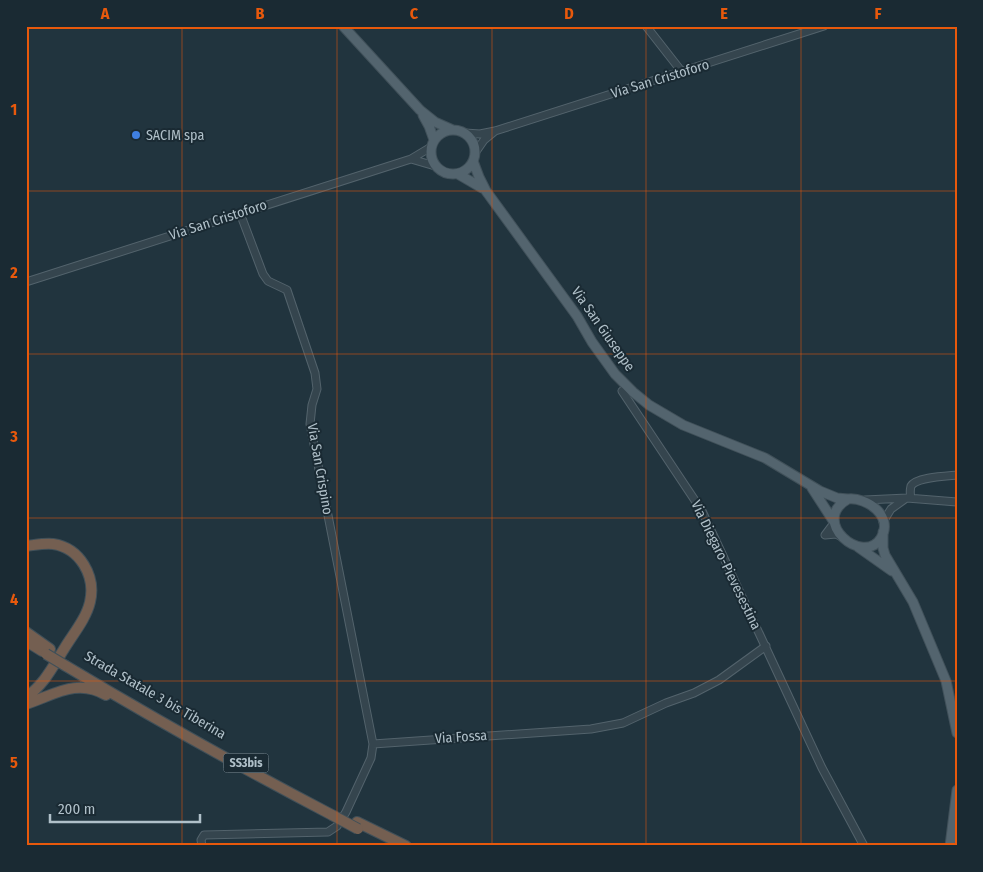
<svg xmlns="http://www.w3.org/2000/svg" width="983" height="872" font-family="'Fira Sans Condensed',sans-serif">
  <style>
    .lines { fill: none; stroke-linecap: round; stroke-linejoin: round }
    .minor-casing { stroke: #53636c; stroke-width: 9 }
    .major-casing { stroke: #41515a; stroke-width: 11 }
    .highway-casing { stroke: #405059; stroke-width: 12 }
    .minor { stroke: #35454e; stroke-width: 7 }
    .major { stroke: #53646e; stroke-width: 9 }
    .highway { stroke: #745f51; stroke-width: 10 }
    .highway-bridge-casing { stroke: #405059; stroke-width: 12; stroke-linecap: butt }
    .highway-bridge { stroke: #745f51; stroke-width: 10 }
    .grid { fill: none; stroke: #e8590c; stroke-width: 1; stroke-opacity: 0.55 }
    .shop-dot { fill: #3f7fe0; stroke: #1a2a33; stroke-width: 2 }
    .labels { text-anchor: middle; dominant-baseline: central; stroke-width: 4; stroke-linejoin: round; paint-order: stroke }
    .shield { fill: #1a2a33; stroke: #83939c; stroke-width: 1 }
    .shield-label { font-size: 12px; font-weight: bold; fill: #b0c0c9 }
    .street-label { font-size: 14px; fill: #b0c0c9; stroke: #1a2a33 }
    .poi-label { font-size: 14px; fill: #b0c0c9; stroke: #1a2a33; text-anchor: start }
    .neatline { fill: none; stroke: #e8590c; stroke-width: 2 }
    .grid-label { font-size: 16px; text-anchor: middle; font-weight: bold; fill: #e8590c }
  </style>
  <rect width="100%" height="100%" fill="#21343e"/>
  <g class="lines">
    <defs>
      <path id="minor" d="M646,26L682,72
        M465,133L480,134L495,131L824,26
        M475,153L484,140L495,131
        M411,159L435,166
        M240,213L263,274L268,281L287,290L315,373L317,389L312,405L310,424L373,744
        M26,282L411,159L431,147
        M622,391L702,511L822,768L864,846
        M911,498C910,494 910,490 911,486C916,477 947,476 957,475
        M865,500L907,498L957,502
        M883,522L891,509L905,499
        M834,523L825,535L836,534L842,537
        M202,846L201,840L204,835L328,832L337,826L346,812L371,758L373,744L591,729L623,723L666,703L694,693L719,680L766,646"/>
      <path id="major" d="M343,26L420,110L435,122L453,130
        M423,115L429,126L434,140
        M431 152a22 22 0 1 1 44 0a22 22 0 1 1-44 0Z
        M473,161L479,177L486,191L577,316L592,342L615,374L633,392L649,405L683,425L765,458L820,491L837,498L848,499
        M458,174L482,188
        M812,488L834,522
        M848,499C867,497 894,516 881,538C863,567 809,521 848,499Z
        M883,532V548L885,555L913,602L946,681L957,733
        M858,547L892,571
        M950,846L957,790"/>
      <path id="highway" d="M26,546C35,545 45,543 53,544C80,548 96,576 90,602C86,619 73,634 64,649C53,666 44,685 26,697
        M26,632L50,649
        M26,641L42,651
        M66,666C153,718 242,768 332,815
        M26,704C54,695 77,678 106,695
        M357,822L406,846"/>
    </defs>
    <use href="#minor" class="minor-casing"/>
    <use href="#major" class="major-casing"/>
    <use href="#highway" class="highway-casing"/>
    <use href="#minor" class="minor"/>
    <use href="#major" class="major"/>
    <use href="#highway" class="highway"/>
    <defs>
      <path id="highway-bridge" d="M46,654L66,666
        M332,815L358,829"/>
    </defs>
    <use href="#highway-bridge" class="highway-bridge-casing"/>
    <use href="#highway-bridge" class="highway-bridge"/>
  </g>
  <path class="grid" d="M182,26V846M337,26V846M492,26V846M646,26V846M801,26V846M26,191H957M26,354H957M26,518H957M26,681H957"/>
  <circle class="shop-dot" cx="136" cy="135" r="5"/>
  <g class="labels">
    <rect class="shield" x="223.5" y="753.5" width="45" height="19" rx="4"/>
    <g class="shield-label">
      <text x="246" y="763">SS3bis</text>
    </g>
    <g class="street-label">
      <text transform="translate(660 79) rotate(-17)">Via San Cristoforo</text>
      <text transform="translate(218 220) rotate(-18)">Via San Cristoforo</text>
      <text transform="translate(603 329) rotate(55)">Via San Giuseppe</text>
      <text transform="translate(320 469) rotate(80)">Via San Crispino</text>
      <text transform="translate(726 565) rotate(64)">Via Diegaro-Pievesestina</text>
      <text transform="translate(155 695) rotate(30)">Strada Statale 3 bis Tiberina</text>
      <text transform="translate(461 737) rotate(-4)">Via Fossa</text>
    </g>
    <g class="poi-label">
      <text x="146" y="135">SACIM spa</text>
    </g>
  </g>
  <rect width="983" height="872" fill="none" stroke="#1a2a33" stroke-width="55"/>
  <path d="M50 814v8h150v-8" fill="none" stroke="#b0c0c9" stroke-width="2.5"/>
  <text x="58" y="814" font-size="15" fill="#b0c0c9" stroke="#1a2a33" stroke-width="4" paint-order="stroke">200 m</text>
  <rect x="28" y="28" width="928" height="816" class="neatline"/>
  <g class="grid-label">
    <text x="105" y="19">A</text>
    <text x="260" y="19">B</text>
    <text x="414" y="19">C</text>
    <text x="569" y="19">D</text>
    <text x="724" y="19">E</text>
    <text x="878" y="19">F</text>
    <text x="14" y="115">1</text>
    <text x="14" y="278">2</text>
    <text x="14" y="442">3</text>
    <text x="14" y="605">4</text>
    <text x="14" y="768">5</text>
  </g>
</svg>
